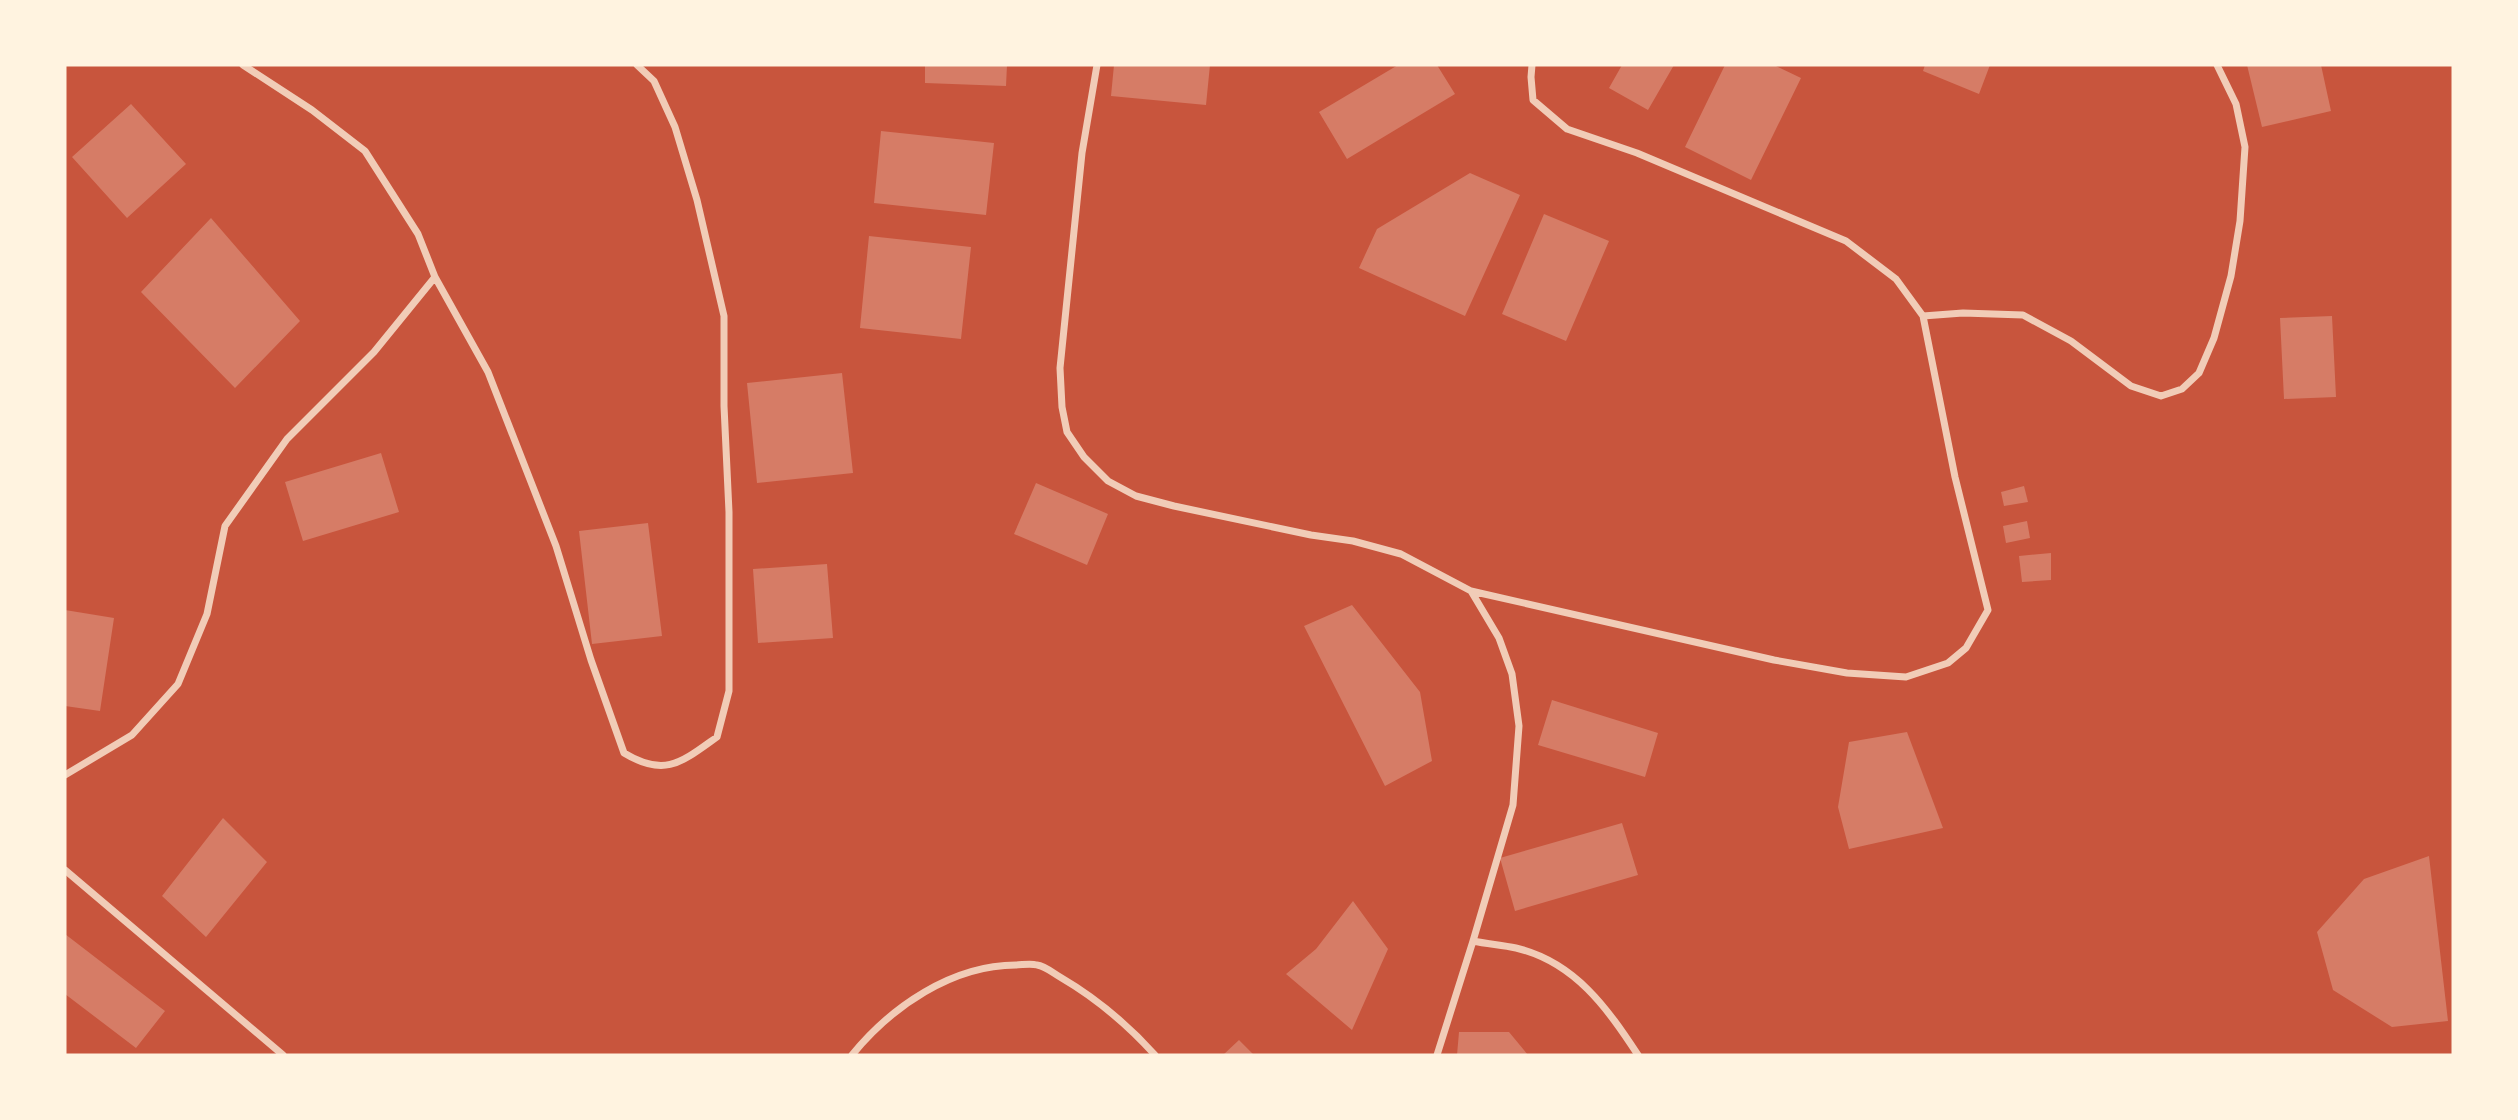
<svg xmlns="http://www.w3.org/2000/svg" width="2518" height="1120" font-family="'Open Sans',sans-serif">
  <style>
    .building { fill: #d67c66 }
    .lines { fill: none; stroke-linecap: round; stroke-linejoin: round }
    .minor { stroke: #f1ccb7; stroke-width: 7 }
  </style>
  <rect width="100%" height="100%" fill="#c8553d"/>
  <path class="building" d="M925,65H1007L1006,86L925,83Z
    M1114,65H1210L1206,105L1111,96Z
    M1398,65H1437L1455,94L1347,159L1319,112Z
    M1622,65H1674L1648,110L1609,88Z
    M1725,65H1774L1801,78L1751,180L1685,147Z
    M1925,65H1990L1979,94L1923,71Z
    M2247,65H2321L2331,111L2262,127Z
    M131,104L186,164L127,218L72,157Z
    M881,131L994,143L986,215L874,203Z
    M1470,173L1520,195L1465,316L1359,268L1377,229Z
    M1544,214L1609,241L1566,341L1502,314Z
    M211,218L300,321L235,388L141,292Z
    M869,236L971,247L961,339L860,328Z
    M2332,316L2336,397L2284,399L2280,318Z
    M842,373L853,473L757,483L747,383Z
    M381,453L399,512L303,541L285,482Z
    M1036,483L1108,514L1087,565L1014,534Z
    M2024,486L2028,502L2004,506L2001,492Z
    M2027,521L2030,538L2006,543L2003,526Z
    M648,523L662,636L592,644L579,531Z
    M2051,553V580L2022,582L2019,556Z
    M827,564L833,638L758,643L753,569Z
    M1352,605L1420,692L1432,761L1385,786L1304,626Z
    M65,610L114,618L100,711L65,706Z
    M1552,700L1658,733L1645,777L1538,745Z
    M1907,732L1943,828L1849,849L1838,807L1849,742Z
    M223,818L267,862L206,937L162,896Z
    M1622,823L1638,875L1515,911L1500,858Z
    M2429,856L2448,1021L2392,1027L2333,990L2317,932L2364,879Z
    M1353,901L1388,949L1352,1030L1286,974L1316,949Z
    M65,934L165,1011L136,1048L65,994Z
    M1459,1032H1509L1528,1055H1457Z
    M1239,1040L1254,1055H1223Z"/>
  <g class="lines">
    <path class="minor" d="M1097,65L1082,153L1060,368L1062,407L1067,432L1084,457L1108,481L1136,496L1174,506L1311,535L1353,541L1401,554L1471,591L1499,638L1512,674L1519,726L1513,805L1473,941L1437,1055
      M435,277L488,372L556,546L591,660L624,753C665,778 682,762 717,737L729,691V512L724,406V316L697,200L675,127L654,81L637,65
      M1923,316L1963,313L2023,315L2071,341L2131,386L2161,396L2182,389L2199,373L2214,338L2231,276L2240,221L2245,147L2236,104L2217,65
      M1471,591L1774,660L1847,673L1906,677L1948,663L1966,648L1988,610L1955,477L1923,316L1896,279L1846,241L1637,153L1567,129L1533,100L1531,77L1532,65
      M65,775L132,735L178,684L207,614L225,526L287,439L374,352L435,277L418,234L365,151L312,110L243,65
      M65,870L283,1055
      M1473,941C1487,944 1502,945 1516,948C1575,962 1607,1008 1638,1055
      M852,1055C891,1007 952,965 1016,965C1022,965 1030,963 1037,965C1045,966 1053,973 1060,977C1096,998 1127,1024 1155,1055"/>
  </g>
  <rect width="2518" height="1120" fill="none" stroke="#fff3e0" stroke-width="133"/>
</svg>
